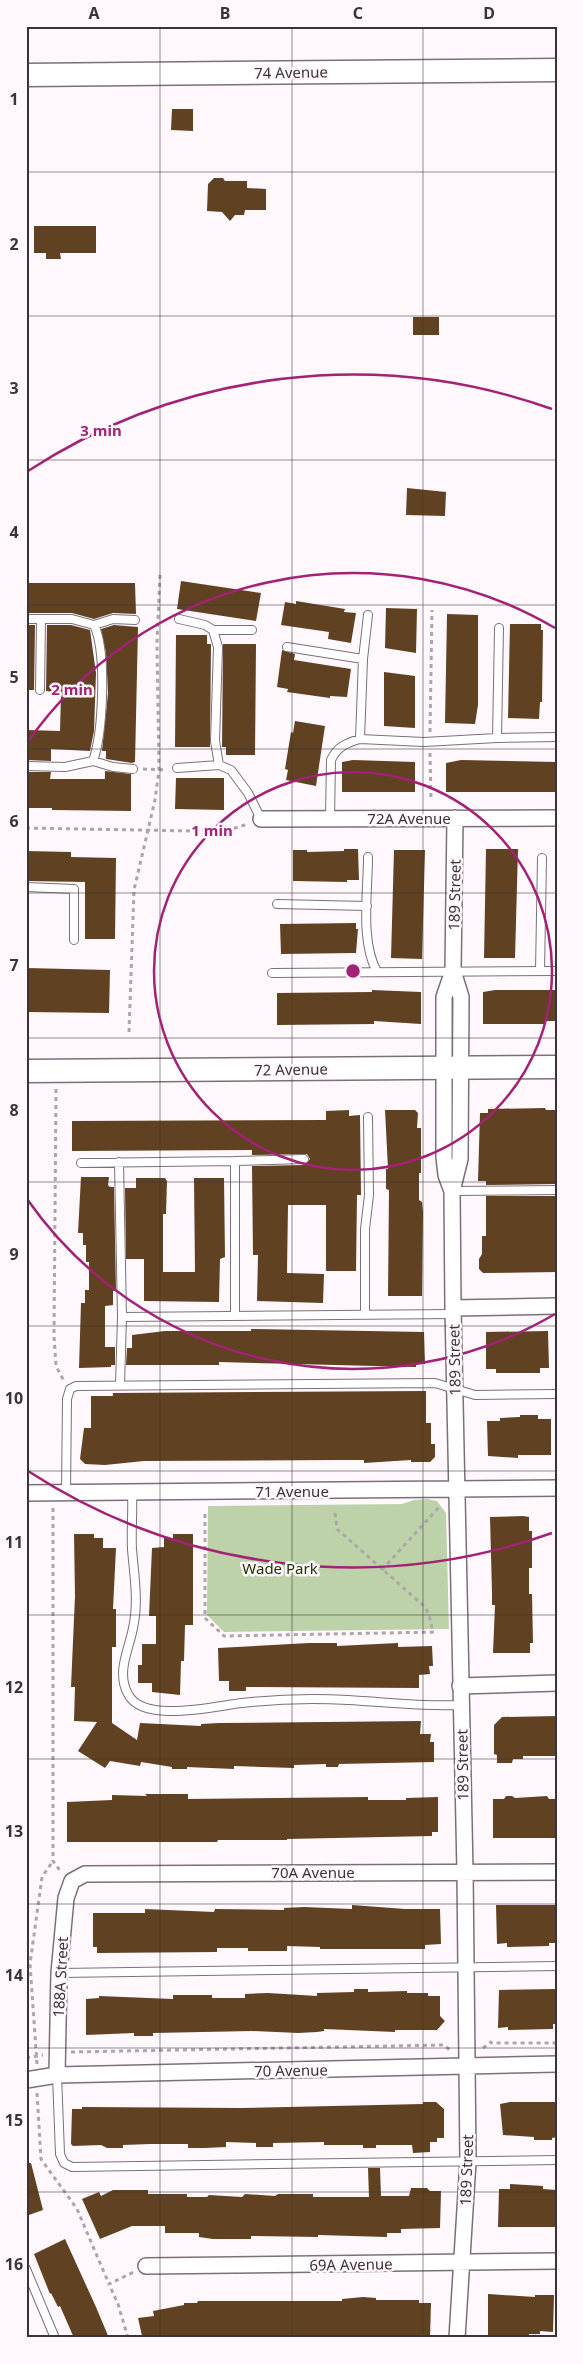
<svg xmlns="http://www.w3.org/2000/svg" width="583" height="2364" font-family="'Noto Sans',sans-serif">
  <style>
    .green { fill: #bed2a9 }
    .building { fill: #604121 }
    .lines { fill: none; stroke-linecap: round; stroke-linejoin: round }
    .lane-casing { stroke: #7c6f7b; stroke-width: 10 }
    .street-casing { stroke: #7c6f7b; stroke-width: 18 }
    .secondary-casing { stroke: #7c6f7b; stroke-width: 25 }
    .path { stroke: #aca6ab; stroke-width: 3; stroke-dasharray: 4 4; stroke-linecap: butt }
    .lane { stroke: #fff; stroke-width: 8 }
    .street { stroke: #fff; stroke-width: 15 }
    .secondary { stroke: #fff; stroke-width: 22 }
    .grid { fill: none; stroke: #3a3439; stroke-width: 1; stroke-opacity: 0.55 }
    .ring { fill: none; stroke: #a22275; stroke-width: 2.5 }
    .labels { text-anchor: middle; dominant-baseline: central; stroke-width: 5; stroke-linejoin: round; paint-order: stroke }
    .street-label { font-size: 15px; fill: #3a3439; stroke: #fef8fd }
    .park-label { font-size: 15px; fill: #203202; stroke: #fef8fd }
    .centre { fill: #a22275; stroke: #fef8fd; stroke-width: 2.5 }
    .ring-label { font-size: 15px; text-anchor: middle; font-weight: bold; fill: #a22275; stroke: #fef8fd; stroke-width: 5; stroke-linejoin: round; paint-order: stroke }
    .neatline { fill: none; stroke: #3a3439; stroke-width: 2 }
    .grid-label { font-size: 16px; text-anchor: middle; font-weight: bold; fill: #3a3439 }
  </style>
  <rect width="100%" height="100%" fill="#fef8fd"/>
  <path class="green" d="M427,1499L437,1501L446,1513L449,1629L224,1632L207,1615L208,1506L402,1504L414,1500Z"/>
  <path class="building" d="M172,109H193V131L171,130Z
    M214,178H223L225,181H247V188L266,189V210H245L244,215H235L230,221L222,212L207,211L208,184Z
    M34,226H96V253H60L61,259H46V253H34Z
    M413,317H439V335H413Z
    M407,488L446,492L445,516L406,515Z
    M181,581L261,593L256,621L177,609Z
    M26,583H135L136,614L113,613L94,619L72,613H26Z
    M296,601L345,609L344,612L356,613L351,643L328,639L329,632L281,625L285,602L296,604Z
    M386,608L417,609L416,653L385,648Z
    M447,614L478,615V705L475,724L445,723Z
    M510,624H541V630H543L542,702H540L539,719L508,718Z
    M26,625H35L34,690H26Z
    M47,625H71L90,630L96,673L94,731L90,751L51,749V761L26,760V730L60,731L61,693L46,691Z
    M114,625L138,627L135,762L132,763L106,759V751H102L108,693L106,653L101,629Z
    M176,635H207V644H211L210,747H175Z
    M223,644H256L255,755H226V747H222Z
    M282,650L295,654L294,660L351,669L347,697L330,696V698L287,692L288,689L277,687Z
    M384,672L415,676V728L384,726Z
    M295,721L325,726L316,786L286,780L288,770L285,769L291,732L293,733Z
    M353,760L415,762V792H342V762Z
    M461,760L557,762V792H446V763Z
    M105,771L131,774V811L52,810V808H26V772H51L50,779H105Z
    M176,778H224V810L175,809Z
    M344,849H358L359,880H347V882L293,881V850H307V852L344,851Z
    M486,849H518L515,958H484Z
    M394,850H425L422,959L391,958Z
    M26,851L71,852V857L116,858L115,939H85V882L26,881Z
    M356,923V929H358L356,953L281,954L280,924Z
    M26,968L110,970L109,1013L26,1012Z
    M372,990L421,992V1024L374,1021V1024L277,1025V993L372,992Z
    M495,990H557V1021H544V1024H483V992Z
    M545,1108L546,1110H557V1184L486,1185V1181H478L480,1113H488V1109Z
    M349,1110V1116L360,1115L361,1195H357L356,1271H326V1205H288L287,1273L324,1274L323,1303L257,1301L258,1255H253L252,1166L305,1165L310,1159L307,1154L252,1155V1150L72,1151V1121L326,1120V1111Z
    M385,1110H415L418,1113L417,1128H421V1173H419V1200L422,1202L423,1212L422,1296H388L389,1190L386,1189V1169H388Z
    M81,1177H109L108,1185L110,1187H114L116,1291H113V1305L105,1306V1347H115V1365H111V1367L79,1368L81,1303H85V1290H89V1262H86V1245H83V1233H78Z
    M136,1178H165L167,1181L166,1214H163V1272H195L194,1178H224L225,1257L220,1259L219,1302L144,1301V1259H126L125,1188H136Z
    M486,1196H557V1272L483,1273L479,1269V1259L482,1254V1236H486Z
    M251,1329L424,1332L425,1364H416V1367L219,1362V1365H126L127,1348H132V1335L165,1331H251Z
    M548,1331L549,1368H540V1373H496V1369H486V1332Z
    M426,1391V1423H431V1444H435V1457L430,1462H411V1460L364,1463V1460H338L144,1461L105,1465L85,1464L80,1459L84,1428H91V1396H113V1393Z
    M520,1415H538V1419H551V1455H518V1458L488,1456L487,1421H500V1418L520,1417Z
    M523,1516L529,1517V1531H532V1568H529V1594H532L533,1643H530V1653H493L495,1605H492V1593L490,1517Z
    M74,1534H94V1538H103V1548H116L113,1609H116V1647H112V1723L137,1740L140,1723L201,1726V1724L219,1723L421,1721L420,1734H431L430,1742H434V1762L339,1764L338,1767H326V1764L294,1765V1768L234,1766V1769L187,1767V1769H172V1767L141,1762L140,1766L110,1761L105,1768L78,1751L97,1722L74,1721L75,1687H71L75,1596Z
    M173,1534H193V1625H185L184,1661H181L180,1695L152,1692V1683H138V1665H142V1644H156V1616H149L152,1548L164,1547V1538H173Z
    M309,1643H337V1646L398,1643V1647L432,1646L433,1666H429L430,1674L419,1675V1688L246,1687V1691H229V1681H219L218,1648Z
    M557,1716V1756H523V1759H513L512,1763H497V1755L494,1754V1725L502,1717Z
    M145,1794H188V1799L368,1797V1800H406V1798L438,1797V1832H432V1836L287,1839V1840H218L217,1842H67V1802L112,1800V1795L147,1796Z
    M506,1796H512L515,1798L547,1796L549,1799H557V1838H493V1799H504Z
    M352,1905L405,1909H440L441,1944L425,1945V1949H320V1947L287,1946V1951H248V1948H217V1952L97,1953V1947H93V1913H145V1909L214,1912L215,1909L284,1910V1908L304,1907L352,1909Z
    M496,1905H557V1943H549V1946L507,1947V1943L497,1944Z
    M354,1989H368V1992L407,1991V1993H428V1996H440V2016L445,2021L437,2030H395V2032L324,2029V2031L317,2032L298,2033L252,2031L153,2033V2036H134V2033L86,2035V1999L99,1998V1996L173,1999V1995H212V1998H245V1994L268,1993L317,1996V1993L354,1992Z
    M557,1989V2024H553V2029L508,2030V2027L498,2028L499,1990Z
    M423,2102H436L444,2109V2138H437V2142H430V2152L413,2153L412,2145H376V2148H363V2145H324V2142L273,2143V2147H256V2143L226,2142V2147L205,2148H188V2144H151L123,2145V2148H107L101,2145L73,2146L71,2144L72,2109H82V2107L241,2108L423,2104Z
    M510,2102H557V2137L552,2138V2140H534V2137L503,2135L500,2104Z
    M26,2163H31L43,2210L26,2216Z
    M368,2168H380L381,2196H409L411,2188H427L430,2191H441L440,2228L401,2229V2233H387V2237L318,2235V2237L251,2236V2239H213L199,2237V2233H165V2226H132L100,2239L82,2199L99,2192L101,2196L113,2190H148V2194H187V2197H207L209,2195L242,2197L245,2194L275,2196L278,2194H313V2197H369Z
    M510,2184L543,2186V2189L557,2190V2223H555V2227H498L499,2189H510Z
    M65,2239L96,2307L109,2338H74L60,2306L58,2307L51,2293L50,2294L34,2254Z
    M488,2294L535,2297V2295H554L553,2332L540,2331V2334H529V2338L488,2337Z
    M363,2297L376,2298V2300H419V2303H431L430,2338H144L142,2336L138,2318L154,2316L153,2311L184,2305V2303H197L198,2301H342V2299Z"/>
  <g class="lines">
    <defs>
      <path id="lane" d="M26,619H72L94,625L113,619L135,620
        M179,619L205,625L213,630H252
        M213,630L218,647L215,741L219,765
        M287,647L363,659
        M40,690L41,619
        M497,738L499,628
        M360,739L363,659L368,615
        M93,761C103,733 107,652 94,625
        M26,766L65,767L93,761L113,767L133,769
        M177,768L219,765L231,770L248,793L261,819
        M330,819L331,760C337,747 346,743 360,739L424,742L497,738L557,737
        M368,857C368,892 360,941 377,972
        M26,887L74,889V940
        M277,904L367,906
        M540,971L542,858
        M272,973L557,971
        M235,1161L304,1159
        M119,1162L122,1317L120,1385
        M81,1163L235,1161V1314
        M452,1191L557,1190
        M365,1314V1229L369,1195L368,1117
        M122,1317L453,1314
        M66,1492L67,1399L70,1389L76,1386L435,1383L475,1395L557,1394
        M132,1492C133,1511 131,1530 132,1549C134,1575 139,1601 133,1628C129,1650 116,1672 128,1694C143,1724 215,1706 242,1703C277,1699 313,1698 348,1700C386,1702 423,1707 461,1705
        M59,1973L557,1966
        M57,2075L60,2154L64,2163L72,2167L557,2160
        M26,2269L55,2338"/>
      <path id="street" d="M455,818L453,971L461,997L460,1159L452,1191L453,1308L465,1871L468,2161L457,2338
        M261,819L557,818
        M452,1191L446,1175L444,1157V997L453,971
        M453,1308L557,1306
        M26,1493L557,1488
        M460,1686L557,1683
        M57,2075L59,1973L66,1898L72,1881L85,1874L557,1872
        M26,2080L57,2075L557,2064
        M146,2266L557,2261"/>
      <path id="secondary" d="M26,75L557,70
        M26,1071L557,1067"/>
    </defs>
    <use href="#lane" class="lane-casing"/>
    <use href="#street" class="street-casing"/>
    <use href="#secondary" class="secondary-casing"/>
    <path class="path" d="M430,732L432,610
      M430,753L431,800
      M143,769L167,770
      M26,828L194,831L232,829L248,824
      M129,1032L134,890L155,800L159,770L157,642L160,574
      M56,1089L54,1336L56,1366L64,1381
      M53,1508V1861L61,1872
      M335,1513L337,1529L425,1607L429,1615L433,1632
      M205,1514V1618L224,1636L438,1632
      M382,1570L440,1506
      M483,2048L491,2042L492,2043H557
      M71,2052L444,2045L451,2051
      M26,2058L43,2055
      M37,2064L30,1964L42,1877L53,1861
      M37,2093L41,2159L77,2209L109,2284
      M128,2338L118,2304L109,2284L134,2272"/>
    <use href="#lane" class="lane"/>
    <use href="#street" class="street"/>
    <use href="#secondary" class="secondary"/>
  </g>
  <path class="grid" d="M160,26V2338M292,26V2338M423,26V2338M26,172H557M26,316H557M26,460H557M26,605H557M26,749H557M26,893H557M26,1038H557M26,1182H557M26,1326H557M26,1471H557M26,1615H557M26,1759H557M26,1904H557M26,2048H557M26,2192H557"/>
  <g class="ring">
    <circle cx="353" cy="971" r="199"/>
    <path d="M555 1314A398 398 0 0 1 27 1199M27 743A398 398 0 0 1 555 628"/>
    <path d="M552 1533A596 596 0 0 1 28 1471M28 471A596 596 0 0 1 552 409"/>
  </g>
  <g class="labels">
    <g class="street-label">
      <text transform="translate(291 72) rotate(-1)">74 Avenue</text>
      <text x="409" y="818">72A Avenue</text>
      <text transform="translate(454 895) rotate(-89)">189 Street</text>
      <text transform="translate(291 1069) rotate(-1)">72 Avenue</text>
      <text transform="translate(454 1360) rotate(-91)">189 Street</text>
      <text x="292" y="1491">71 Avenue</text>
      <text transform="translate(462 1765) rotate(-91)">189 Street</text>
      <text x="313" y="1872">70A Avenue</text>
      <text transform="translate(60 1977) rotate(-87)">188A Street</text>
      <text transform="translate(291 2070) rotate(-1)">70 Avenue</text>
      <text transform="translate(466 2170) rotate(-88)">189 Street</text>
      <text transform="translate(351 2264) rotate(-1)">69A Avenue</text>
    </g>
    <g class="park-label">
      <text x="280" y="1568">Wade Park</text>
    </g>
  </g>
  <circle cx="353" cy="971" r="8" class="centre"/>
  <g class="ring-label">
    <text x="101" y="436">3 min</text>
    <text x="72" y="695">2 min</text>
    <text x="212" y="836">1 min</text>
  </g>
  <rect width="583" height="2364" fill="none" stroke="#fef8fd" stroke-width="55"/>
  <rect x="28" y="28" width="528" height="2308" class="neatline"/>
  <g class="grid-label">
    <text x="94" y="19">A</text>
    <text x="225" y="19">B</text>
    <text x="358" y="19">C</text>
    <text x="489" y="19">D</text>
    <text x="14" y="105">1</text>
    <text x="14" y="250">2</text>
    <text x="14" y="394">3</text>
    <text x="14" y="538">4</text>
    <text x="14" y="683">5</text>
    <text x="14" y="827">6</text>
    <text x="14" y="971">7</text>
    <text x="14" y="1116">8</text>
    <text x="14" y="1260">9</text>
    <text x="14" y="1404">10</text>
    <text x="14" y="1548">11</text>
    <text x="14" y="1693">12</text>
    <text x="14" y="1837">13</text>
    <text x="14" y="1981">14</text>
    <text x="14" y="2126">15</text>
    <text x="14" y="2270">16</text>
  </g>
</svg>
